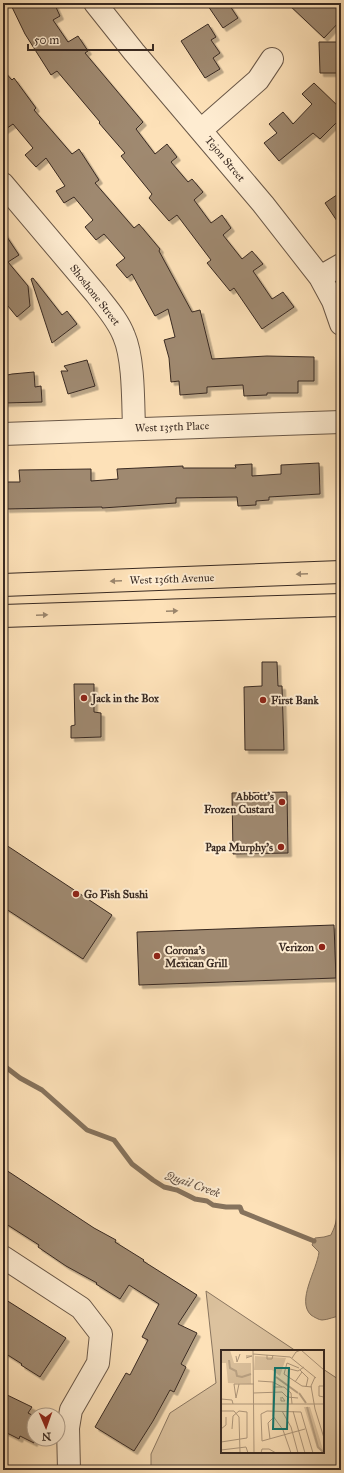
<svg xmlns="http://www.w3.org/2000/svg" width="344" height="1473" font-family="'IM FELL Great Primer',serif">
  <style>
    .green { fill: #dcc29e; stroke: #8a7660 }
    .water { fill: #baa385; stroke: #86735d }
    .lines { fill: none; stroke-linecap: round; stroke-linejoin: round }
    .stream { stroke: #86735d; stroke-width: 5 }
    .building { fill: #9f8970; stroke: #392a22; filter: url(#shadow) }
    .minor-casing { stroke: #6a5848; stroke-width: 24 }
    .major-casing { stroke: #392a22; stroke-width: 24 }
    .minor { stroke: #feecd1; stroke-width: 22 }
    .major { stroke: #fde1b8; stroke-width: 22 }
    .oneway { fill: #9b866d }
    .poi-dot { fill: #8f2418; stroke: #feecd1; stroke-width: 1.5 }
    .labels { text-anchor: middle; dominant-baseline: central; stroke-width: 4; stroke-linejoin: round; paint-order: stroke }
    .street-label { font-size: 11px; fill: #392a22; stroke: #feecd1 }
    .poi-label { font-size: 11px; font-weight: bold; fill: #392a22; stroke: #feecd1; text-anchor: start }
    .water-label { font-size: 12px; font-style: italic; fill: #604e40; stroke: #feecd1 }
    .inset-river { fill: none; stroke: #baa385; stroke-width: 2 }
    .inset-road { fill: none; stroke: #af987c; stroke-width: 1 }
    .view { fill: #0f766e; fill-opacity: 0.15; stroke: #0f766e; stroke-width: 2 }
    .inset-edge { fill: none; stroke: #392a22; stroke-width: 2 }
  </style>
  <defs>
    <filter id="shadow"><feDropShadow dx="3.5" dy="3.5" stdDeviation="0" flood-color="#0004"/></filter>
  </defs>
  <rect width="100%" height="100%" fill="#fde1b8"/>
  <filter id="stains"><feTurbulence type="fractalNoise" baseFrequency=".005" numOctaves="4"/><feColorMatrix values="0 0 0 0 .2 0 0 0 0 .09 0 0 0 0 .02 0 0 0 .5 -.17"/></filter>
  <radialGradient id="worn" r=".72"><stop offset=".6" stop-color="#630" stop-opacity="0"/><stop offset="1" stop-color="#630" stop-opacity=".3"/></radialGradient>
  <path class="green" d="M206,1291L296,1351H222V1452H323V1369L341,1381V1470H151V1454L170,1413L216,1383Z"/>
  <path class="water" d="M341,1202V1316C335,1316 328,1320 322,1320C319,1320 314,1317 311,1315C296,1301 317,1270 319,1252L312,1245L315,1238L324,1237L331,1235C332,1232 334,1229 335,1225C338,1217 335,1210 341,1202Z"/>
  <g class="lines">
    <path class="stream" d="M3,1065L20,1078L42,1090L87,1130L114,1140L132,1164L153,1180L164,1187L177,1190L195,1199L207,1201L213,1205L226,1207H240L242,1212L314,1241"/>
  </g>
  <path class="building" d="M10,3H54L60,16L53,20L68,42L78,36L88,51L85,53L143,122L136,129L155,154L167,144L177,157L171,162L188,182L192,179L203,192L194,200L211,223L222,215L231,228L223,235L242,259L252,251L263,264L253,271L272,299L283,292L294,307L262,329L234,288L230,291L207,263L211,260L177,215L169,221L149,198L152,194L121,156L125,153L99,123L100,122L57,71L51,75L25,34Z
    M206,3H228L238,18L223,28Z
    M287,3H341V20L324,38Z
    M208,24L216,37L211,40L220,53L213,58L220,69L205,78L181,41Z
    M319,42H341V73H320Z
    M3,70L12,80L14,78L36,108L34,110L72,154L79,149L99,180L95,183L134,228L139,224L160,249L159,251L192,312L200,310L212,359L267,356L314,357V381H298V393H267V395L244,396L243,385L207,387V393L180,395L179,381L171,382L169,358L164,340L175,337L168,309L155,316L132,274L127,278L116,265L125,258L104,234L96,240L85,227L93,220L74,197L64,203L56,191L65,186L46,158L36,167L25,155L33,148L13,124L3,131Z
    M314,83L341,109V118L320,139L313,133L279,161L264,143L277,133L269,124L283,112L293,124L312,104L302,94Z
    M341,192V227L325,203Z
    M3,231L19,255L8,262L28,286L30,306L17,317L3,300Z
    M33,278L62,315L67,311L77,324L52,343L31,279Z
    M87,360L95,386L68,394L61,371H68L64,366Z
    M34,372L35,387L41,386L42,402L4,403L3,376L12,374Z
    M319,463L320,494L269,497V500L256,501V505L238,506L237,497L176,498V503L102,508V507L6,509V482H20L19,470L91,469V481L118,479L117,469L183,466V468H236L235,465L252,464V476L281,474V465Z
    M262,662H277L278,686H282L284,750H245L244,687L262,686Z
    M74,684H94V712L101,713V737L71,738V726L75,725Z
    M287,792L288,853L233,854L232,793Z
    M3,843L112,915L83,959L3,907Z
    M334,925L336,978L139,985L137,932Z
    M3,1168L94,1228L116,1240L115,1242L144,1260L143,1261L197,1295L178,1324L197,1333L181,1364L186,1367L174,1392L170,1390L153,1421L134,1451L95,1427L126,1373L130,1375L148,1340L142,1337L159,1304L129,1285L120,1299L96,1284L97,1283L66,1266L38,1247L39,1245L3,1222Z
    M3,1298L66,1338L40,1377L21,1365L22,1364L3,1352Z
    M3,1393L32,1407L28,1413L34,1416V1443L20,1436L19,1439L3,1431Z"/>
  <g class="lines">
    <defs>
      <path id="minor" d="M95,3L134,52L263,204L320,277L333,301L341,324
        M201,130L258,80L272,59
        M3,184L96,294C106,307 118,320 124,336C134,359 133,403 134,429
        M320,277L341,265
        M3,434L341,422
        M3,1257L81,1308L101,1334L98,1363L71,1410L68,1428L69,1470"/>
      <path id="major" d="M3,585L341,572
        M3,616L341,605"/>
    </defs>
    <use href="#minor" class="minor-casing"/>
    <use href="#major" class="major-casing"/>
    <use href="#minor" class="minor"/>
    <use href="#major" class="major"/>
  </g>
  <defs><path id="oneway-solid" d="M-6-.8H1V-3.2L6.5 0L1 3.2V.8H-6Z"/></defs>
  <g class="oneway">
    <use href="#oneway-solid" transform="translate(302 574) rotate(178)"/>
    <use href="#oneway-solid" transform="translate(116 581) rotate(178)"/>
    <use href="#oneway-solid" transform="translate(172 611) rotate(-2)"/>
    <use href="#oneway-solid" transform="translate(42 615) rotate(-2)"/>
  </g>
  <g class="poi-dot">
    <circle cx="84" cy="698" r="4"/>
    <circle cx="263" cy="700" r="4"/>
    <circle cx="282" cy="802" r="4"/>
    <circle cx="281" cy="847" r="4"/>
    <circle cx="76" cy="894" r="4"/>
    <circle cx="322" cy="947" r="4"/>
    <circle cx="157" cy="956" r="4"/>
  </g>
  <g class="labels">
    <g class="street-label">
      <text transform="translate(225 159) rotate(50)">Tejon Street</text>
      <text transform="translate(95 295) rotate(52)">Shoshone Street</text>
      <text transform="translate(172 427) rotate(-2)">West 135th Place</text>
      <text transform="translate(172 579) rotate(-2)">West 136th Avenue</text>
    </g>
    <g class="poi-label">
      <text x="92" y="698">Jack in the Box</text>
      <text x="271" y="700">First Bank</text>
      <text x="274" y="796" text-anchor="end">Abbott's<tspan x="274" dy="13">Frozen Custard</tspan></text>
      <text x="273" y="847" text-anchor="end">Papa Murphy's</text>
      <text x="84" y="894">Go Fish Sushi</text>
      <text x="314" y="947" text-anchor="end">Verizon</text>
      <text x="165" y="950">Corona's<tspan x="165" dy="13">Mexican Grill</tspan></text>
    </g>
    <g class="water-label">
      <text transform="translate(193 1184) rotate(20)">Quail Creek</text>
    </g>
  </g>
  <g transform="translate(221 1350)">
    <rect width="103" height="103" fill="#fde1b8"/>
    <path d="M0,0H9L13,13H30V34L7,33L5,13H0ZM34,6L65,8L59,26L51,20H33ZM83,57H89L103,103L96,98Z" fill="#dcc29e"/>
    <path class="inset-river" d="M8,10L9,18L15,21L16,26L21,27L30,24M55,27L77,43M78,43L85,53M86,57L97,97L103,103"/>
    <path class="inset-road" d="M32,0L33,103M80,0L103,20M32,4L69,7L95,28M46,5V9H51L52,5M15,6L16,12L19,4M25,6H31L25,8M71,8L75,2L80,0M65,18L77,21L83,17M78,18L66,13L63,24L81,36L91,37M79,20L87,28L85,37M94,27L90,36L94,59L103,88M37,31L52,32M74,32L81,22M103,36H98V46L103,47M52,37V32L61,37M32,43L61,42L66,47L77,48M60,47V51H64L61,47M15,48L13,34H33M15,48L18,34M0,49L11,50L12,54M0,54H103M0,61H13L18,67L19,103M61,61L70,77L77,103M72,61L84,103M0,79L5,75V67M11,79L12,66L18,61L26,62M84,79L41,91L40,64L46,61L80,62L92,103M49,89L47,73L53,67M0,92L26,88V62M0,100L25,97L27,103M40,103L41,99H48L55,103M70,103L62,80L52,66V37H63L70,43L71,54"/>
    <path class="view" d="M54,18H68L66,79H52Z"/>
    <rect width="103" height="103" class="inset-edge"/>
  </g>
  <rect width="344" height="1473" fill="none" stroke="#fde1b8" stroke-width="16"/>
  <rect x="4" y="4" width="336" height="1465" fill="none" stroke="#392a22" stroke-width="2"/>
  <rect x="8" y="8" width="328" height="1457" fill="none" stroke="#392a22"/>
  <g transform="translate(46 1427) rotate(178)"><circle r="19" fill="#feecd1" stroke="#af9e8b"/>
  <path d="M0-3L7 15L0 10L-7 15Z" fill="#8f2418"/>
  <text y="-6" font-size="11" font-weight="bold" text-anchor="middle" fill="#392a22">N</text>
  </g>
  <path d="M28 44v6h125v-6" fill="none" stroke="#392a22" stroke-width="2"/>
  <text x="34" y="44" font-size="12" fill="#392a22" stroke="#feecd1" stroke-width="3" paint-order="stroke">50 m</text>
  <rect width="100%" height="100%" filter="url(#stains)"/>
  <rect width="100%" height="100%" fill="url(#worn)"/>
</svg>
